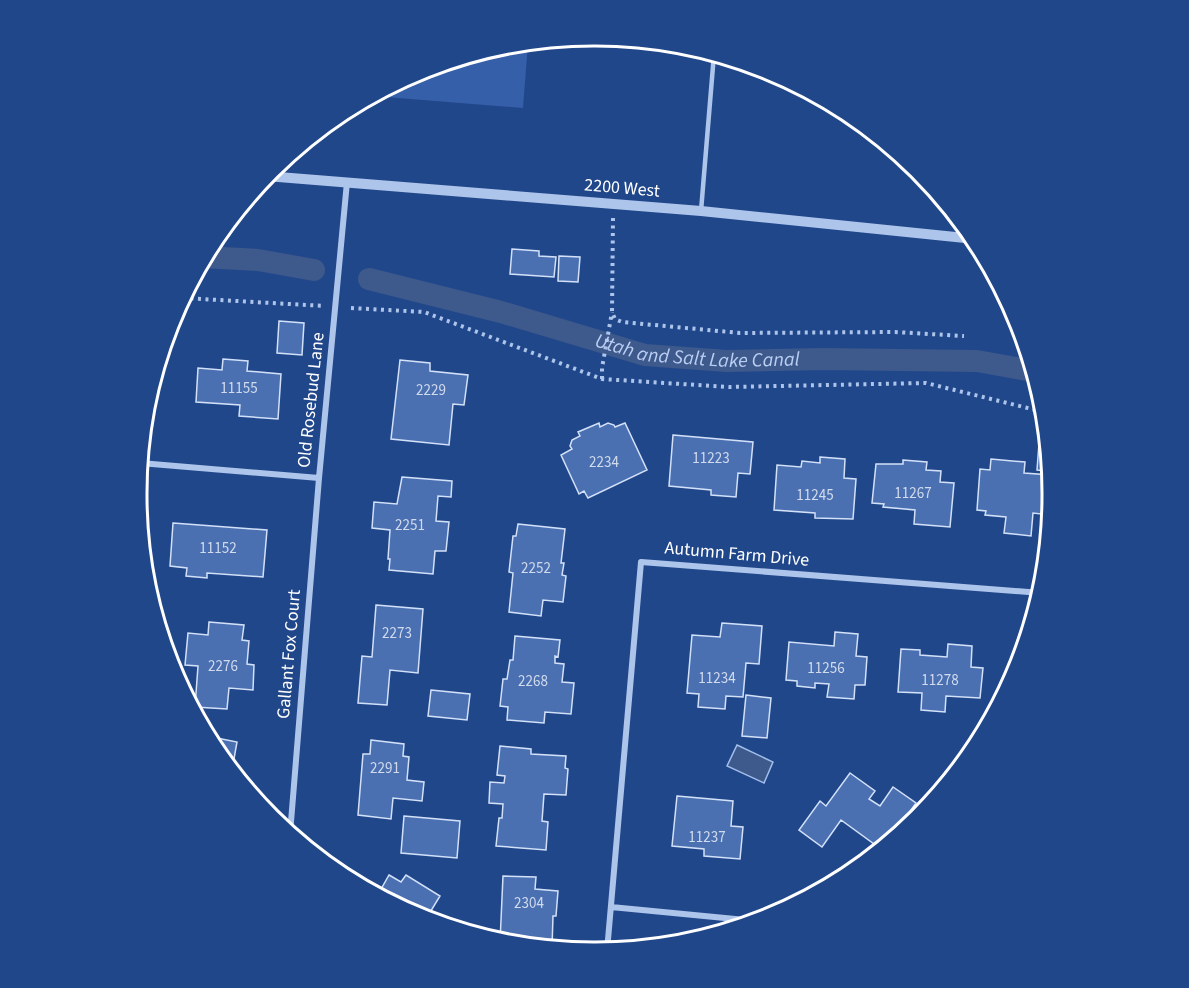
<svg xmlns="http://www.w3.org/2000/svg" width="1189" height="988" font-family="'Source Sans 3',sans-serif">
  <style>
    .green { fill: #355fa8 }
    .water { fill: #3e598b; stroke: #a2beec; stroke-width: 1.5 }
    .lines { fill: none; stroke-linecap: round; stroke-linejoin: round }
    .canal { stroke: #3e598b; stroke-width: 22 }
    .building { fill: #4a70b2; stroke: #d3e1f8; stroke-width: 1.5 }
    .path { stroke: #aec5eb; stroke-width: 4; stroke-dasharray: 3 4.5; stroke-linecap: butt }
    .service { stroke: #aec5eb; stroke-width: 4.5 }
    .minor { stroke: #aec5eb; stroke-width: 6 }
    .tertiary { stroke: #aec5eb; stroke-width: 10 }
    .labels { text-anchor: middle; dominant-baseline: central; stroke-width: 4.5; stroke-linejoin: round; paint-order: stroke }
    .number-label { font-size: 15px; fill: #d2dbec }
    .street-label { font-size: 18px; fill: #fff; stroke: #21478b }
    .water-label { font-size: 20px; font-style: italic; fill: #bacff2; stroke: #21478b }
    .rim { fill: none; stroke: #fff; stroke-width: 3 }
  </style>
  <rect width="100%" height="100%" fill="#21478b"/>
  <path class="green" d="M528,43L523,108L373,96L420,71L505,45Z"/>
  <path class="water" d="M737,745L773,762L764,783L727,766Z"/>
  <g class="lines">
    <g class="canal">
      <path d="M204,257L258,260L314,270"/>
      <path id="s1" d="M369,279L501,312L645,355L727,361L824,359L977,361L1033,371"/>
    </g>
  </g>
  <path class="building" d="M512,249L539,251V256L556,257L554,277L510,274Z
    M559,256L580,257L578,282L558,281Z
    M279,321L304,323L302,355L277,353Z
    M223,359L248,361L247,371L281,374L278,419L239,416L240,405L196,402L198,368L222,370Z
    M400,360L430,363V371L468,375L464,405L453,404L449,445L391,439Z
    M599,423L600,427L608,423L614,425L615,427L625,423L647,470L588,498L584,491L579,494L561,455L572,449L570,446L572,440L580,436L578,432Z
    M1040,430H1046L1050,471L1037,470Z
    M673,435L753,442L750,474L738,473L736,497L711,495V490L669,486Z
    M820,457L845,459L844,478L856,479L853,519L815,518V513L774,510L777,465L801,467L802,461L820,463Z
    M991,459L1025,462L1024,473L1051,475L1052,493L1050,515L1033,513L1031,536L1004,533L1006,517L985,515L986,511L977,510L980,469L990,470Z
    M903,460L927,462L926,470L941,471L940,482L954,483L950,527L914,524L915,510L883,507L884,504L872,503L876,464H903Z
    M402,477L452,481L451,497L438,496L436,521L449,522L446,551H435L433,574L389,570L390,559H388L390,530L372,528L374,502L397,504Z
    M173,523L267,530L263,577L207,573V578L186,576L187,568L170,566Z
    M518,524L565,529L561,563H564L562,575L566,576L563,602L543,600L541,616L509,612L513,573L509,572L513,536H516Z
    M376,605L423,609L418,673L390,670L387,705L358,703L362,656L372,657Z
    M209,622L244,625L242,640L249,641L247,664L254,665L253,690L229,688L227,709L195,707L198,666L185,665L188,633L208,635Z
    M722,623L762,626L759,664L746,663L743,697L726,696L725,709L698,707L699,694L687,693L692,635L720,637Z
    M835,632L858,634L856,656L867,657L865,685H855L854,699L827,697L829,684L815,683V688L797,686V681L786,680L789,642L834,646Z
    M515,636L560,640L558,657L555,656V663L564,664L562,682L574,683L571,714L545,712L544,723L507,720L508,707L500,706L503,679H507L510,660H513Z
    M948,644L972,646L971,667L983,668L980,698L946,696L945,712L921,710L922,693L898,692L901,649L920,650V655L947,657Z
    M1014,658H1021L1013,679Z
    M431,690L470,694L467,720L428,716Z
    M746,695L771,698L767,738L742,736Z
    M207,736L237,742L232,770L214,748Z
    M371,740L404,744L403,756L409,757L407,780L424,782L422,801L393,798L391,819L358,815L363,754H370Z
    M500,746L531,749V754L566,756L565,768L568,769L566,795L544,794L542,821L548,822L546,850L496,846L499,818H502L503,804L489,803L490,782L504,783L505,776L497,775Z
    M850,773L875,791L869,799L880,806L893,787L916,803L888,843L881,849L841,820L822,847L799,830L820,801L826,806Z
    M677,796L733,801L731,826L743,827L740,859L704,856V849L672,846Z
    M404,816L460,821L457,858L401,853Z
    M389,875L401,882L406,875L440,896L426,919L384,898L386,894L380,891Z
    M503,876L536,877L535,889L558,891L556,916H553L552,948L500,942Z"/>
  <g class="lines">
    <path class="path" d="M613,218L612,312L615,319L622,322L740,333L895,332L964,336
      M183,298L325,306
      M351,308L424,312L602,379L729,387L926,383L1044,412
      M602,379V368L612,312"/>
    <path class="service" d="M701,211L714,54
      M213,240H217"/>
    <path class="minor" d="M140,463L319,478
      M290,834L319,478L347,182
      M611,907L756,921
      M607,951L641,562L1041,593"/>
    <path class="tertiary" d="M266,176L701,211L975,239"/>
  </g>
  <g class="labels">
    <g class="number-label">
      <text x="239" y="388">11155</text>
      <text x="431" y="390">2229</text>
      <text x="711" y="458">11223</text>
      <text x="604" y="462">2234</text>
      <text x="913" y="493">11267</text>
      <text x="815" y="495">11245</text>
      <text x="410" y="525">2251</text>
      <text x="218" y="548">11152</text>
      <text x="536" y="568">2252</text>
      <text x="397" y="633">2273</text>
      <text x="223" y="666">2276</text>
      <text x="826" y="668">11256</text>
      <text x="717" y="678">11234</text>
      <text x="940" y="680">11278</text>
      <text x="533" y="681">2268</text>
      <text x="385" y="768">2291</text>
      <text x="707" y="837">11237</text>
      <text x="529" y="903">2304</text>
    </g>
    <g class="street-label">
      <text transform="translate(622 188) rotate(5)">2200 West</text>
      <text transform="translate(311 400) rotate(-84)">Old Rosebud Lane</text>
      <text transform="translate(737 554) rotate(5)">Autumn Farm Drive</text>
      <text transform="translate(289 654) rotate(-85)">Gallant Fox Court</text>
    </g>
    <g class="water-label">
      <text stroke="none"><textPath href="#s1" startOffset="338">Utah and Salt Lake Canal</textPath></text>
    </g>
  </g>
  <path d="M0 0H1189V988H0ZM594 46H595A447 447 0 0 1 1042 493V495A447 447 0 0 1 595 942H594A447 447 0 0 1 147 495V493A447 447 0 0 1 594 46Z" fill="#21478b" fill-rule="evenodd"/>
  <path class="rim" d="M594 46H595A447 447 0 0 1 1042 493V495A447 447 0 0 1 595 942H594A447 447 0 0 1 147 495V493A447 447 0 0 1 594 46Z"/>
</svg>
